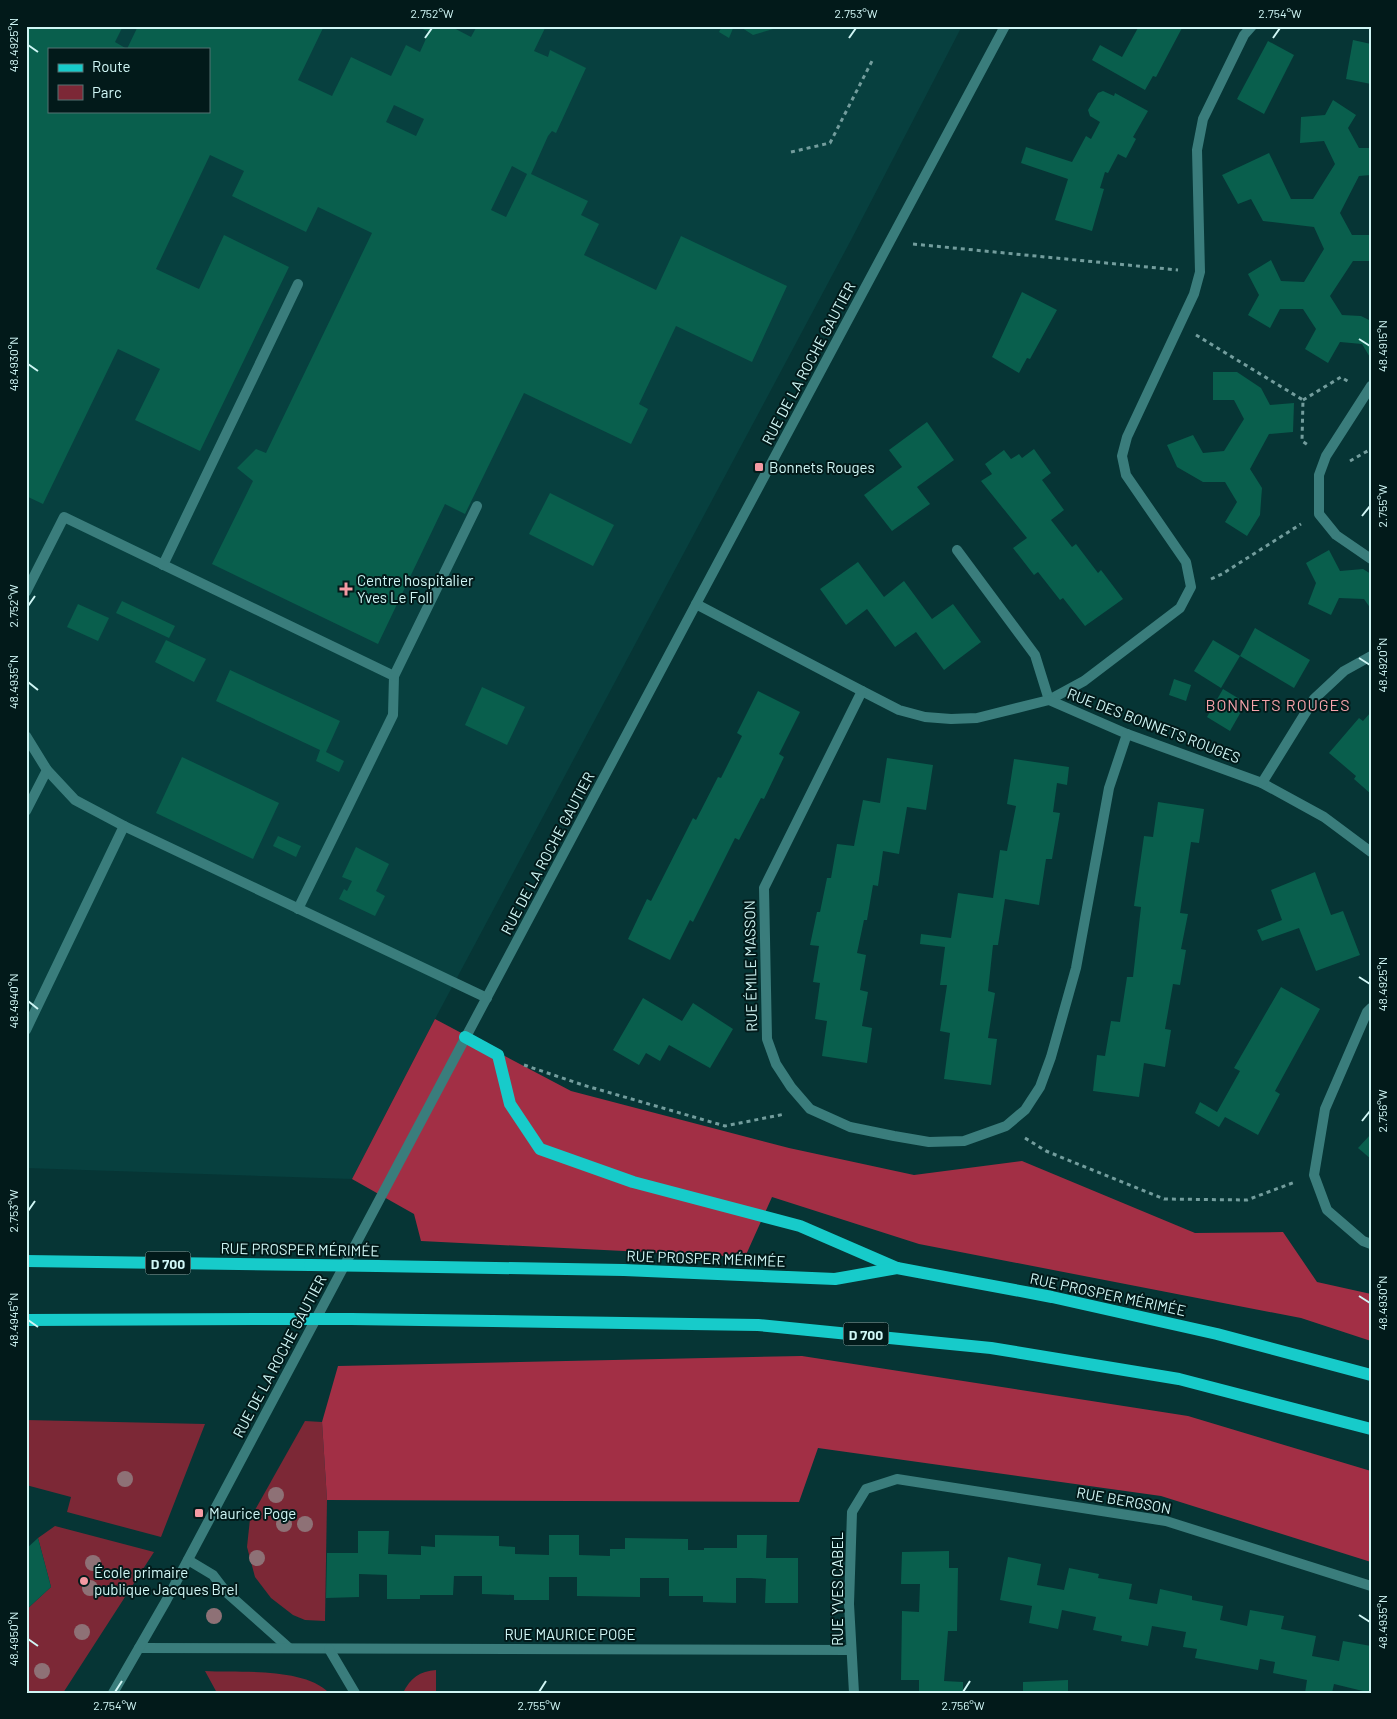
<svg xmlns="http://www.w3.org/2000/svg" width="1397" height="1719" viewBox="0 0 1397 1719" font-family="Barlow,sans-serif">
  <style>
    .built { fill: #07403f; fill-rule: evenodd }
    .green { fill: #7c2836 }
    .forest { fill: #a22f45 }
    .building { fill: #095f4d; fill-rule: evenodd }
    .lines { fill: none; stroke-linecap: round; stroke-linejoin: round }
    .path { stroke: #739d9d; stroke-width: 3; stroke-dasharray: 4 4; stroke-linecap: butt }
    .service { stroke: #3a7d7c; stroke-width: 10 }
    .minor { stroke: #3a7d7c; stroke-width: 10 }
    .tertiary { stroke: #3a7d7c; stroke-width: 10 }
    .primary { stroke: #17cbca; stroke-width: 12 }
    .primary-bridge { stroke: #17cbca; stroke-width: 12 }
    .tree { fill: #8e7176 }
    .ticks { fill: none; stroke: #d0f6f5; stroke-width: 2 }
    .poi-dot { fill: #f49aa3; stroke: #021a1a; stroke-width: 2 }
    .labels { text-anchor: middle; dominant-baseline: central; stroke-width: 4; stroke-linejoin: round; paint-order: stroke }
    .shield { fill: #021a1a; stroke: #92b4b3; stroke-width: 1 }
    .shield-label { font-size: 14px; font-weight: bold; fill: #d0f6f5 }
    .street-label { font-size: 15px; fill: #d0f6f5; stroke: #021a1a }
    .poi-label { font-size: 15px; fill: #d0f6f5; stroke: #021a1a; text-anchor: start }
    .neighbourhood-label { font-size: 16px; letter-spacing: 1px; fill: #f7a3ab; stroke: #021a1a }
    .neatline { fill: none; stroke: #d0f6f5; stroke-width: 2 }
    .ticks-label { font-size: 12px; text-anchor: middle; fill: #d0f6f5 }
  </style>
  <rect width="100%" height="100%" fill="#063535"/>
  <!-- built -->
  <path class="built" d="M26,26H962L851,240L435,1019L352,1179L26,1168ZM49,49H209V111H49Z"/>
  <!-- green -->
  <g class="green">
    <polygon points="26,1420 205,1424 161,1537 67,1512 71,1497 26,1485"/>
    <polygon points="305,1421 322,1422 327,1500 325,1621 305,1620 293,1615 271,1598 255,1577 247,1547 250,1519"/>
    <polygon points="55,1526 154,1552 63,1693 26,1693 26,1610 51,1587 38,1538"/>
    <path d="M436,1670V1693H403C410,1678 420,1671 436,1670Z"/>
    <path d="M205,1671C239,1673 304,1667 329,1693H217Z"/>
  </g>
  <!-- forest -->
  <g class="forest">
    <polygon points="435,1019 571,1091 789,1148 914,1175 1022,1161 1195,1233 1283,1232 1317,1282 1371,1294 1371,1341 1301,1318 919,1244 772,1197 745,1257 421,1241 414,1214 352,1179"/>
    <polygon points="802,1356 1188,1416 1371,1471 1371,1562 1161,1496 818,1448 799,1502 327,1500 322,1422 338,1366"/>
  </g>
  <!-- building -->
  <g class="building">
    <path d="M26,26H123L115,42L127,49L138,26H324L298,80L332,96L351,57L391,76L406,45L420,52L429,32L416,26H450L471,37L477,26H546L534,51L548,57L550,50L586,68L556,133L552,131L548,136L531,174L588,201L581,215L599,224L584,255L656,290L681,236L787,286L752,362L676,326L639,404L648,409L631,444L524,393L465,514L445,504L378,644L212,564L253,481L237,468L256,449L266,453L372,233L318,207L306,232L232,196L244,171L210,155L156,269L199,289L224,235L289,267L200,451L135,420L160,369L118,349L43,504L26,496ZM49,49H209V111H49ZM394,105L424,119L416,136L386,122ZM512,166L527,174L506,217L491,210Z"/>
    <polygon points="722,26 734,26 729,38 719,32"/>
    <polygon points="739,26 779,26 780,27 753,35"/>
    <polygon points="1139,26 1182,28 1156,77 1153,76 1145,90 1092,60 1100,45 1122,57"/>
    <polygon points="1353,40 1371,44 1371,84 1346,79"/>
    <polygon points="1268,41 1294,55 1264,114 1237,99"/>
    <polygon points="1103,91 1114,96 1115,93 1148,111 1133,137 1136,139 1126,158 1118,154 1108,173 1105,172 1100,188 1104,189 1092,231 1055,220 1068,179 1021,163 1026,147 1072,162 1086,136 1091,139 1100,122 1090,116 1088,110 1098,93"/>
    <polygon points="1333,100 1356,115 1348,128 1359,148 1371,148 1371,175 1359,176 1340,213 1352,235 1371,235 1371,261 1353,261 1330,296 1342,315 1361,316 1371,321 1371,359 1362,344 1340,342 1328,363 1305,349 1316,329 1303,309 1280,309 1270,328 1248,315 1259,295 1248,274 1271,260 1281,281 1304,282 1324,249 1314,227 1263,221 1251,199 1238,204 1222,175 1269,153 1291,199 1313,199 1335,164 1324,141 1300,143 1301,117 1325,115"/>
    <polygon points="1022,292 1057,310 1030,359 1027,358 1019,373 992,357"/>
    <polygon points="1213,372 1237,372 1261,388 1270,405 1294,403 1293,432 1269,434 1250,469 1262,488 1260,515 1247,536 1225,522 1237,502 1225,482 1203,482 1177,467 1167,445 1193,435 1203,453 1224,451 1244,419 1234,400 1213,400"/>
    <polygon points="927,422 954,460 917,487 930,504 892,531 864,495 902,467 889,450"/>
    <polygon points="1034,449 1051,473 1042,480 1064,510 1051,520 1072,547 1076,544 1098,573 1101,570 1123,599 1085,626 1063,598 1060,600 1038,572 1034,575 1013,548 1027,538 981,481 992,474 985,464 1004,450 1011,459 1019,454 1022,458"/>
    <polygon points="550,493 614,525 593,566 529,534"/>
    <polygon points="1329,550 1340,571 1363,569 1371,574 1371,609 1364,599 1339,598 1331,615 1308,604 1316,583 1306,563"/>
    <polygon points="858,562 884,597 904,581 932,619 953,604 981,642 944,670 916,632 895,647 867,609 846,625 820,589"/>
    <polygon points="122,601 175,626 169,638 116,613"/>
    <polygon points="78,604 109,618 98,641 67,627"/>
    <polygon points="1255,628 1310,660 1294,688 1240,656"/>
    <polygon points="166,640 206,659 194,682 155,662"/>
    <polygon points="1213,640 1240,656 1221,688 1194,671"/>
    <polygon points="230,670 340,721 326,752 344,761 339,772 316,761 320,750 216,701"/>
    <polygon points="1174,679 1191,685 1186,701 1169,695"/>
    <polygon points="482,687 525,707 507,745 465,725"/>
    <polygon points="1223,689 1246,703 1230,731 1207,717"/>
    <polygon points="758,691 800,712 779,754 784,757 764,799 761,798 739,840 735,838 693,922 690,920 670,960 628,939 647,899 651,901 693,818 696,820 718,777 721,778 742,736 737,733"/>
    <polygon points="1371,712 1371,794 1354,779 1356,776 1329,753 1359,718 1363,721"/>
    <polygon points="182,757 279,803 253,859 156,813"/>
    <polygon points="887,758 933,765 926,810 907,807 899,854 883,851 878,886 873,885 867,920 864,920 857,953 866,955 860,990 868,992 862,1026 872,1028 867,1063 822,1056 827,1021 815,1019 820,983 813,982 819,946 810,945 817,912 820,912 827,878 831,878 837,844 854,846 863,800 880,803"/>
    <polygon points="1014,759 1069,767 1067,785 1057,783 1053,812 1060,813 1052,859 1046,859 1039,905 1005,899 998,945 993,945 988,991 995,993 988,1038 997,1039 991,1085 944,1079 950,1033 940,1031 947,985 940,985 945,947 920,944 921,934 951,938 958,893 993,898 1000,850 1007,851 1016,806 1007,804"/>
    <polygon points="1158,802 1204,809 1199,843 1191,842 1180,913 1188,914 1181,949 1186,950 1180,985 1173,984 1165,1029 1171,1030 1165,1067 1144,1063 1139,1097 1093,1091 1097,1055 1105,1056 1111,1021 1120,1022 1127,977 1133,977 1141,907 1134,906 1144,836 1153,837"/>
    <polygon points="278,836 301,846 296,857 273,846"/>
    <polygon points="356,847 389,864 376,891 385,896 375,916 339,899 344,889 347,891 352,881 342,877"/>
    <polygon points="1315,872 1331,915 1343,911 1360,955 1316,971 1299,928 1262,941 1257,930 1282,920 1271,890"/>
    <polygon points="1281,987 1320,1009 1275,1091 1280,1094 1258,1135 1225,1117 1219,1127 1195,1113 1200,1102 1217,1112 1240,1071 1234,1068"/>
    <polygon points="643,998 682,1021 693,1003 733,1029 710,1068 669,1045 660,1061 646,1053 639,1065 613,1050"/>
    <polygon points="1371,1134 1371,1159 1358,1148"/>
    <polygon points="358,1531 389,1531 388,1554 421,1555 421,1546 435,1547 435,1535 499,1536 499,1546 515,1547 515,1554 549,1555 549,1535 579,1535 579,1555 610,1556 610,1549 625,1549 625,1538 688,1539 688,1550 704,1550 704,1548 737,1548 737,1535 767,1535 766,1558 798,1558 798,1603 765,1603 766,1579 751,1578 736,1578 736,1603 703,1602 703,1596 669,1596 669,1578 640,1578 640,1597 577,1596 577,1577 549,1577 549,1600 514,1600 514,1595 482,1594 482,1576 454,1576 453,1595 420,1595 420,1599 387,1599 387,1575 359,1574 359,1597 326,1598 327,1553 358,1553"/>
    <polygon points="38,1538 51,1587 26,1610 26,1549"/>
    <polygon points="949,1551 949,1568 958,1568 957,1631 948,1631 944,1681 963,1682 963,1693 919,1693 919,1680 901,1680 902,1611 919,1612 920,1584 901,1584 902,1552"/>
    <polygon points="1008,1557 1041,1564 1037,1585 1064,1590 1069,1568 1099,1574 1098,1578 1132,1584 1129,1599 1157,1604 1160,1589 1192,1596 1192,1600 1223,1606 1220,1620 1247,1626 1250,1610 1284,1616 1281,1629 1316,1636 1312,1656 1339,1661 1343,1641 1371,1646 1371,1693 1334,1684 1332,1693 1305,1693 1307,1680 1273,1673 1275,1662 1260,1659 1258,1670 1195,1658 1197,1649 1183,1647 1186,1632 1152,1626 1148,1646 1121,1641 1122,1636 1093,1630 1096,1617 1062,1610 1058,1629 1029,1623 1032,1606 1000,1600"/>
    <polygon points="1068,1680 1068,1693 1023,1693 1023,1682"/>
  </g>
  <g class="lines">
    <!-- path -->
    <g class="path">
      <polyline points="791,152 830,143 872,61"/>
      <polyline points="913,244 1178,270"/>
      <polyline points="1196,335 1303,400 1302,441 1308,445"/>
      <polyline points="1303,400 1341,377 1349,382"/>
      <polyline points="1350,461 1371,449"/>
      <polyline points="1211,579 1222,574 1301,524"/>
      <polyline points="524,1065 583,1085 725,1126 785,1114"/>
      <polyline points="1025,1138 1046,1151 1164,1199 1247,1200 1295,1182"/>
    </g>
    <!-- service -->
    <g class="service">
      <polyline points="163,565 298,284"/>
      <polyline points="26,592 64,517 394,676 393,715 298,909"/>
      <polyline points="394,676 477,506"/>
      <polyline points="26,736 47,770 75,800 124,826"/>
      <polyline points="26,811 47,770"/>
      <polyline points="26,1030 124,826 487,998"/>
    </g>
    <!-- minor -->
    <g class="minor">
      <polyline points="1371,386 1326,456 1319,475 1319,514 1336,535 1371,559"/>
      <polyline points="957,550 1035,655 1049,700 1084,681 1180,608 1191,587 1186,562 1126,475 1122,456 1127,437 1194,294 1200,272 1197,150 1203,119 1244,35 1252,26"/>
      <polyline points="696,604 862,691 899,710 925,717 951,719 977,718 1049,700 1127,734 1262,783 1324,817 1371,852"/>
      <polyline points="862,691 764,888 767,1039 776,1064 791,1087 810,1109 850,1127 894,1136 929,1142 964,1141 1006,1126 1025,1110 1040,1087 1051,1057 1076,968 1109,788 1127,734"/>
      <polyline points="1262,783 1314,699 1344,671 1371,656"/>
      <polyline points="1371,1008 1367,1012 1325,1109 1314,1175 1327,1210 1363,1241 1371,1244"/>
      <polyline points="188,1560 213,1575 226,1592 289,1648"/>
      <polyline points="139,1648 851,1650"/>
      <polyline points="329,1649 355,1693"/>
      <polyline points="854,1693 849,1604 852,1512 866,1489 897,1479 1166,1521 1371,1586"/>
    </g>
    <!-- tertiary -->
    <polyline class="tertiary" points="113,1693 166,1601 696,604 1005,26"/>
    <!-- primary -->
    <g class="primary">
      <polyline points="465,1037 498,1055 510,1104 540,1149 633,1182 800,1226 897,1268"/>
      <polyline points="26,1261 310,1265"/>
      <polyline points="377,1266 624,1270 835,1279 897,1268 1052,1297 1217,1334 1371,1375"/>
      <polyline points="351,1319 758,1325 991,1348 1179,1379 1371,1429"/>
      <polyline points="26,1320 284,1319"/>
    </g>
    <!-- primary-bridge -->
    <g class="primary-bridge">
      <polyline points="310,1265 377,1266"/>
      <polyline points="284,1319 351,1319"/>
    </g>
  </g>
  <!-- trees -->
  <g class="tree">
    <circle cx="125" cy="1479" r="8"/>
    <circle cx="276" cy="1495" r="8"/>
    <circle cx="284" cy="1524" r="8"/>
    <circle cx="305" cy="1524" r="8"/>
    <circle cx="257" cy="1558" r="8"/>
    <circle cx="93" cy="1563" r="8"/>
    <circle cx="90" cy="1588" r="8"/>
    <circle cx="214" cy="1616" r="8"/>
    <circle cx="82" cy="1632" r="8"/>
    <circle cx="42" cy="1671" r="8"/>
  </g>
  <!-- ticks -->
  <path class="ticks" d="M425,38L432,28M849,38L856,28M1273,38L1280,28M28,45L38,52M1359,339L1370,346M28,364L38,371M1362,516L1370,506M28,606L35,596M1359,658L1370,665M28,682L38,690M1359,977L1370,984M28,1001L38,1009M1362,1121L1370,1111M28,1211L35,1201M1359,1296L1370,1303M28,1320L38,1327M1359,1615L1370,1622M28,1639L38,1646M115,1692L122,1681M539,1692L546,1681M963,1692L970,1681"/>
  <!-- markers -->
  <g class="poi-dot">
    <rect x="754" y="462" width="10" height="10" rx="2.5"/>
    <path d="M343.5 581.5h5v5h5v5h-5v5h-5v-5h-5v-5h5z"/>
    <rect x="194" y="1508" width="10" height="10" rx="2.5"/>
    <circle cx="84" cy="1581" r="5"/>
  </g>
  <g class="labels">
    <!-- shield labels -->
    <g class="shield">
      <rect x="145.5" y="1251.5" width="45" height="23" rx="4"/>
      <rect x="843.5" y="1322.5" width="45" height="23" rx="4"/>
    </g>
    <g class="shield-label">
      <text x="168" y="1263">D 700</text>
      <text x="866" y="1334">D 700</text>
    </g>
    <!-- street labels -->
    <g class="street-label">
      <text transform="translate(808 363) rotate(-62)">RUE DE LA ROCHE GAUTIER</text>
      <text transform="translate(1154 725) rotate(21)">RUE DES BONNETS ROUGES</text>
      <text transform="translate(547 853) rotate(-62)">RUE DE LA ROCHE GAUTIER</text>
      <text transform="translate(750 966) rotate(-91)">RUE ÉMILE MASSON</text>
      <text transform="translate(300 1249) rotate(1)">RUE PROSPER MÉRIMÉE</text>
      <text transform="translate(706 1258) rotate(2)">RUE PROSPER MÉRIMÉE</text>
      <text transform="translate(1108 1294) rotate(12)">RUE PROSPER MÉRIMÉE</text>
      <text transform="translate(279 1356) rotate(-62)">RUE DE LA ROCHE GAUTIER</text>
      <text transform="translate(1124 1500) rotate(10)">RUE BERGSON</text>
      <text transform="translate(837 1589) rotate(-90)">RUE YVES CABEL</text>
      <text x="570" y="1634">RUE MAURICE POGE</text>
    </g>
    <!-- poi labels -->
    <g class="poi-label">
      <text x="769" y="467">Bonnets Rouges</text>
      <text x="357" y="580">Centre hospitalier<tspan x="357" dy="17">Yves Le Foll</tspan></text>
      <text x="209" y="1513">Maurice Poge</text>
      <text x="94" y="1572">École primaire<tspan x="94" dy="17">publique Jacques Brel</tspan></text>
    </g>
    <!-- neighbourhood labels -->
    <g class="neighbourhood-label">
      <text x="1278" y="704">BONNETS ROUGES</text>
    </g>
  </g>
  <!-- border -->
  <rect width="1397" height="1719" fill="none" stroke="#021a1a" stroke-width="55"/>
  <!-- legend -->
  <rect x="48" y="48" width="162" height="65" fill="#021a1a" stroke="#547272"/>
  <rect x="58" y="64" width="25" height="8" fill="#17cbca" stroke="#547272"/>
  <text x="92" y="72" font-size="15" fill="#d0f6f5">Route</text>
  <rect x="58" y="85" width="25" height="15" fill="#7c2836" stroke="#547272"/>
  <text x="92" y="98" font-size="15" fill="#d0f6f5">Parc</text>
  <rect x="28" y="28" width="1342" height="1664" class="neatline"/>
  <g class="ticks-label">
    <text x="432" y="18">2.752°W</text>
    <text x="856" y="18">2.753°W</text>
    <text x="1280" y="18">2.754°W</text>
    <text transform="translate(14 45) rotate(-90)" y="4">48.4925°N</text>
    <text transform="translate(1383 346) rotate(-90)" y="4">48.4915°N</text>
    <text transform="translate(14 364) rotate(-90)" y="4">48.4930°N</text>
    <text transform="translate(1383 506) rotate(-90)" y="4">2.755°W</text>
    <text transform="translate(14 606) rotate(-90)" y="4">2.752°W</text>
    <text transform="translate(1383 665) rotate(-90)" y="4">48.4920°N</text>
    <text transform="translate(14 682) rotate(-90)" y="4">48.4935°N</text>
    <text transform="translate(1383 984) rotate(-90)" y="4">48.4925°N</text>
    <text transform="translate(14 1001) rotate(-90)" y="4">48.4940°N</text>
    <text transform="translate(1383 1111) rotate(-90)" y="4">2.756°W</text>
    <text transform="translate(14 1211) rotate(-90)" y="4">2.753°W</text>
    <text transform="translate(1383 1303) rotate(-90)" y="4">48.4930°N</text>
    <text transform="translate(14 1320) rotate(-90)" y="4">48.4945°N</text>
    <text transform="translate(1383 1622) rotate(-90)" y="4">48.4935°N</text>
    <text transform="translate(14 1639) rotate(-90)" y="4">48.4950°N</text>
    <text x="115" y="1710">2.754°W</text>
    <text x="539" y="1710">2.755°W</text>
    <text x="963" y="1710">2.756°W</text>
  </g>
</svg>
